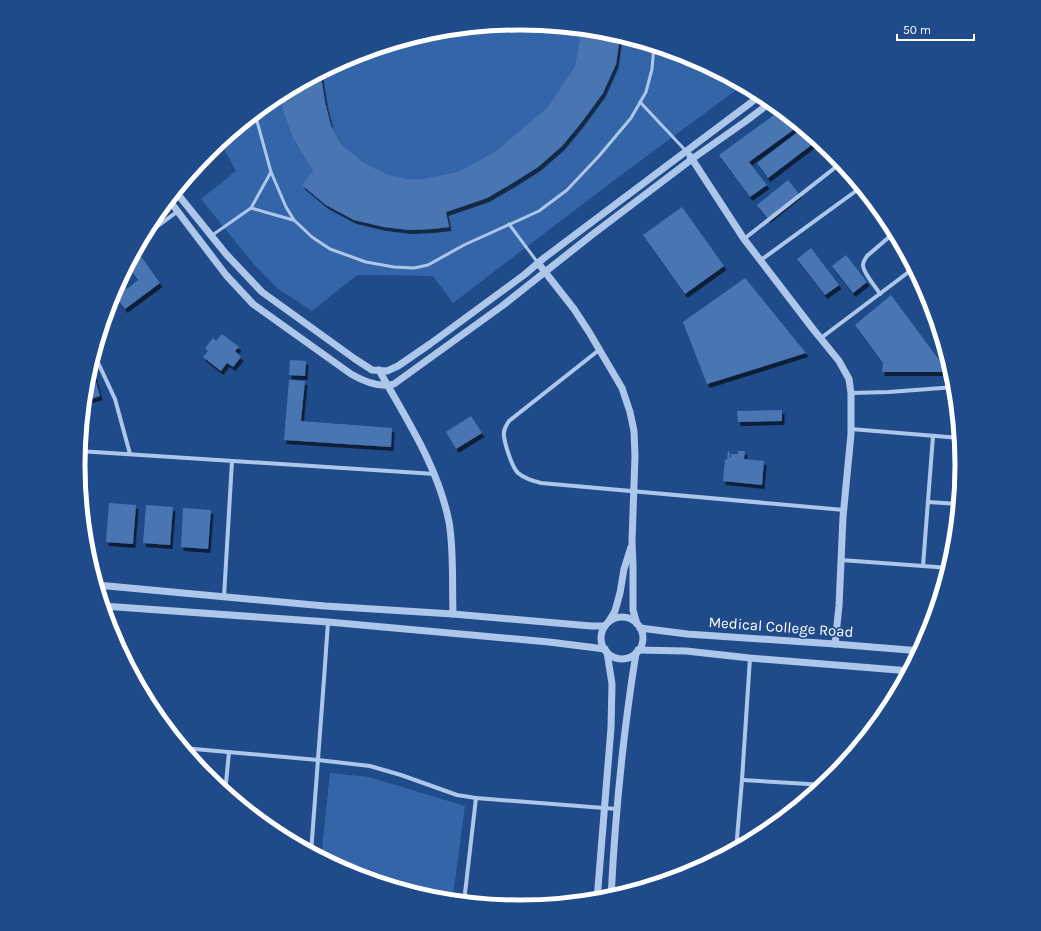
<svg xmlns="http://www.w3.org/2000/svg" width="1041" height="931" viewBox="0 0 1041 931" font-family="Karla,sans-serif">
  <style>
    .garden { fill: #3465a9 }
    .building { fill: #4975b3; filter: url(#shadow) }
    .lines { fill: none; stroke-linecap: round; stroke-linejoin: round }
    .service { stroke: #adc7eb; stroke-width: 3 }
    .minor { stroke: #adc7eb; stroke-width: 4 }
    .tertiary { stroke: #adc7eb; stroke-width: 7 }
    .labels { text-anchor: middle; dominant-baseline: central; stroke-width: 3.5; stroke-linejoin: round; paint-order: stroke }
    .street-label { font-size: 15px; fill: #fff; stroke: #204b8b }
    .rim { fill: none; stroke: #fff; stroke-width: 5 }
  </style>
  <defs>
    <filter id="shadow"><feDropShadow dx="2.5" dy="4" stdDeviation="0" flood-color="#0009"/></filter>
  </defs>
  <rect width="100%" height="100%" fill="#204b8b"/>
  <!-- garden -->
  <g class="garden">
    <polygon points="521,23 607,32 690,57 743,85 621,175 453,303 433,276 375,275 357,275 312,311 277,288 251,261 201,199 236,171 220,142 275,97 351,57 434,31"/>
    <polygon points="330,773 369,777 465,806 453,895 406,891 351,874 321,858"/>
  </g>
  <!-- building -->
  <g class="building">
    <polygon points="582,29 607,32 620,36 616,64 603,93 581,123 562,146 538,167 511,184 487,198 446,212 449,227 432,229 409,230 384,227 354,220 326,205 302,185 313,171 293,138 283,110 282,94 322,72 321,76 325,102 331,126 342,145 364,163 385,174 406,179 423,179 458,172 495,152 547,108 575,67"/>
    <polygon points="781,110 800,125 749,162 767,185 750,197 719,155"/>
    <polygon points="803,128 818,140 768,178 757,163"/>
    <polygon points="788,180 799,194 768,219 757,205"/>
    <polygon points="682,207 724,266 685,294 643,235"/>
    <polygon points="811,248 839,285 825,295 797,259"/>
    <polygon points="140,255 160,283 125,309 113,293 120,280 127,289 138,280 128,266 130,263"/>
    <polygon points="846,255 867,282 853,293 832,266"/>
    <polygon points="745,278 806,353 707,384 683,322"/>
    <polygon points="891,295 948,372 882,372 883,363 855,325"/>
    <polygon points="222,334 239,347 235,351 241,357 233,367 227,363 221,371 203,357 208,351 205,348 213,338 216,341"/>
    <polygon points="290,360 306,361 305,376 289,375"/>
    <polygon points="94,375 100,396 84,401 87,377"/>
    <polygon points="289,380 305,381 301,421 392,428 391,447 284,440"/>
    <polygon points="782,410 782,421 738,422 737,411"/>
    <polygon points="471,416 482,433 456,449 446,432"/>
    <polygon points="728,451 730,452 730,457 731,457 731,454 738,454 738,451 745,451 744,459 764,461 762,485 723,481 725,459 727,460"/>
    <polygon points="109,503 136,505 133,544 106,542"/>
    <polygon points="146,505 173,507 170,545 143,543"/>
    <polygon points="183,508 211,510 208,549 181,547"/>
  </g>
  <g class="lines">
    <!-- service -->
    <g class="service">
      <polyline points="640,102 686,151"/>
      <polyline points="271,172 286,207 294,220 312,237 330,249 366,262 394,267 414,268 428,265 464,245 539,211 567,190 599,156 631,118 646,92 652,69 654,46"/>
      <polyline points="251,208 293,220"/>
      <polyline points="509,224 538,263"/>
      <polyline points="211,236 251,208 271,172 255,114"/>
    </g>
    <!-- minor -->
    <g class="minor">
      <polyline points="143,237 178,211"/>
      <polyline points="744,239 841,163"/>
      <polyline points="761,260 860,188 833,153"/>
      <path d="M880,294C876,287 863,273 863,265C863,262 865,259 867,256L895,232"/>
      <polyline points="821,338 914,268"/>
      <path d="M599,350L509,421C506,426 503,430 504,436C505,445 512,467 518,473C525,479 533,481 541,483L844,510"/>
      <polyline points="94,354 115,399 130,454"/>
      <polyline points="851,393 889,392 955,387"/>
      <polyline points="851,429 960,438"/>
      <polyline points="79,451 435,474"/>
      <polyline points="928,502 959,504"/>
      <polyline points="841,560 950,568"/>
      <polyline points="923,566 933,436"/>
      <polyline points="224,597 232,461"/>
      <polyline points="183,748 318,760 370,766 401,775 457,795 476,798 617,809"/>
      <polyline points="742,780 825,785"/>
      <polyline points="225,793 229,752"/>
      <polyline points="736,850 742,780 750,658"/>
      <polyline points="311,853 324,679 328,622"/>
      <polyline points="464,902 476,798"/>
    </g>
    <!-- tertiary -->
    <g class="tertiary">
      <polyline points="690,156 744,239 813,329 839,361 849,379 851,393 851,434 843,517 839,606 835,644"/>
      <polyline points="176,192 226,254 262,292 355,359 372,370 387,371 398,366 430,344 524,275 544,258 761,95"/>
      <path d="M169,200L226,275L253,304L351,374C363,381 380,388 394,384L502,306L593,234L692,159L746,121L771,102"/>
      <polyline points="538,263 574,309 589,332 622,388 630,412 634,431 635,456 632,541 633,566 633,610 637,624"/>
      <path d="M379,370C406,419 438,466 449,522C454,550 452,585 453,614"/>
      <polyline points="97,585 325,606 453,614 591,626 605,626"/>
      <polyline points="103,606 328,622 549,642 605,649"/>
      <circle cx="622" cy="638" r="21"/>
      <polyline points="609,621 615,611 620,593 624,569 631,547"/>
      <polyline points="640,628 687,634 835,644 921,651"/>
      <polyline points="638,650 686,651 750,658 910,671"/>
      <path d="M611,898C615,816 623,734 636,653"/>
      <polyline points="597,900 611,728 612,684 607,652"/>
    </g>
  </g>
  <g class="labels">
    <!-- street labels -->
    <g class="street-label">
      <text transform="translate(781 627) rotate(4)">Medical College Road</text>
    </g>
  </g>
  <!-- crop -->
  <path d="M0 0H1041V931H0ZM85 465a435 435 0 1 1 870 0a435 435 0 1 1-870 0Z" fill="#204b8b" fill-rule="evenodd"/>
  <path class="rim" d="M85 465a435 435 0 1 1 870 0a435 435 0 1 1-870 0Z"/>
  <!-- scale -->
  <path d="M897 34v6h77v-6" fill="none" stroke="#ffffff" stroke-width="2"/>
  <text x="903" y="34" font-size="12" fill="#ffffff" stroke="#204b8b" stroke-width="3" paint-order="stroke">50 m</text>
</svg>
